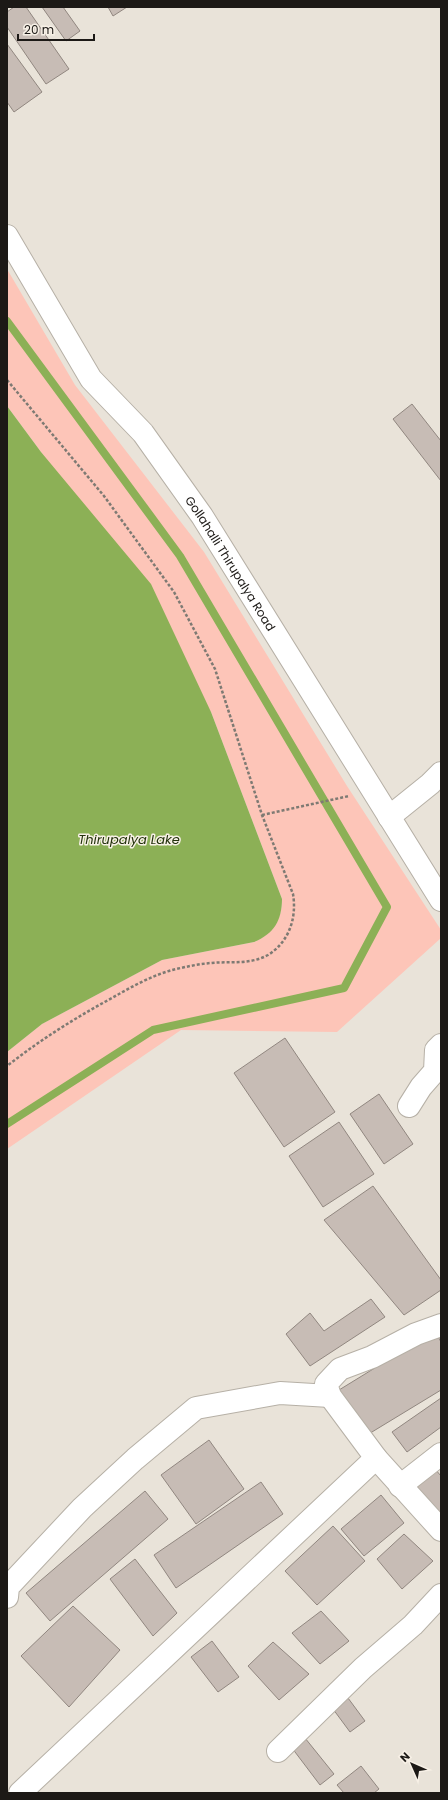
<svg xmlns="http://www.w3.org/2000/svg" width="448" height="1800" viewBox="0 0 448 1800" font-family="Poppins,sans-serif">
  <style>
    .green { fill: #fdc5b8 }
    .water { fill: #8cb056 }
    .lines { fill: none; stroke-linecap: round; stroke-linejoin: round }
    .stream { stroke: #8cb056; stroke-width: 8 }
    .building { fill: #c7bcb5; stroke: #918780 }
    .minor-casing { stroke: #b6b0a6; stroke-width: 24 }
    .path { stroke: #7e7a73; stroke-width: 2.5; stroke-dasharray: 3 2; stroke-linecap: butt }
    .minor { stroke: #fff; stroke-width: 22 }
    .labels { text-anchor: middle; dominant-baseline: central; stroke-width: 3; stroke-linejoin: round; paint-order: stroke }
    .street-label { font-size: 12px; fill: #1c1916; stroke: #f7f0e6 }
    .water-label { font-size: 13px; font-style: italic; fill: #23320c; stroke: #f7f0e6 }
  </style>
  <rect width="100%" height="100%" fill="#e9e3d9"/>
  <!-- green -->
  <path class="green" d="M7,269L75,385L204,552L347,786L441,930V938L337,1032L181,1030L7,1149V1052L42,1024L162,960L254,942C273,934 282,920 282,899L211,712L41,452L7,406Z"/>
  <!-- water -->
  <path class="water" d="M7,406L41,452L151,584L211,712L282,899C282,920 274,934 254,942L162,960L42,1024L7,1052Z"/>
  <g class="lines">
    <!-- stream -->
    <polyline class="stream" points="7,321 180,556 387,907 344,988 153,1030 7,1124"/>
  </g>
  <!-- building -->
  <g class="building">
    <polygon points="14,7 26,7 69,69 46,84 7,27 7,12"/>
    <polygon points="42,7 63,7 80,31 66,41"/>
    <polygon points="108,7 127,7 113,16"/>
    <polygon points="7,44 42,92 14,112 7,102"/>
    <polygon points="412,404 441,441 441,481 393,419"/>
    <polygon points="285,1038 335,1112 284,1147 234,1073"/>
    <polygon points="379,1094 413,1144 384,1164 350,1114"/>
    <polygon points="339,1122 374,1174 323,1207 289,1156"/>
    <polygon points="373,1186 441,1280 441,1290 404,1315 324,1220"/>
    <polygon points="371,1299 385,1317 310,1366 286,1334 310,1313 324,1331"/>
    <polygon points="435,1331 441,1342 441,1390 367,1435 339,1390"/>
    <polygon points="441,1398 441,1427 407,1452 392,1432"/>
    <polygon points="209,1440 244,1489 196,1524 161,1475"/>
    <polygon points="435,1469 441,1476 441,1519 410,1490"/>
    <polygon points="261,1482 283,1514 176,1588 154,1555"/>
    <polygon points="145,1491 168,1519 50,1621 26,1593"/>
    <polygon points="381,1495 404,1523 364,1556 341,1529"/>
    <polygon points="333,1526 365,1561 317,1605 285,1571"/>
    <polygon points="404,1534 433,1561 402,1589 377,1559"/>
    <polygon points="135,1559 177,1613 153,1636 110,1579"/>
    <polygon points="73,1606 120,1650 69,1707 21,1656"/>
    <polygon points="321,1611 349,1641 320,1664 292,1633"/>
    <polygon points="212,1641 239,1677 218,1692 191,1657"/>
    <polygon points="273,1642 309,1674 279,1700 248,1666"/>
    <polygon points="348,1698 365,1721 350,1732 333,1709"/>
    <polygon points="305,1738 334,1774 320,1785 292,1748"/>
    <polygon points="361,1766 379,1789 374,1793 344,1793 337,1785"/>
  </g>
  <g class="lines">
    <!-- minor casing -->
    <g class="minor-casing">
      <g id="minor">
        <path id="s1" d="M7,236L91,379L143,433L202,516L441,900"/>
        <polyline points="389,817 430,784 441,773"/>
        <polyline points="409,1106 421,1087 435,1071 436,1050 441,1045"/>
        <polyline points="441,1325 416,1334 372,1357 340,1369 326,1384 330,1396 376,1458 441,1530"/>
        <polyline points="400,1486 441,1454"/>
        <polyline points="7,1597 8,1587 82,1508 135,1459 196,1408 280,1393 330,1396"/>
        <polyline points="278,1751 363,1668 413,1625 441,1595"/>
        <polyline points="20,1793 376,1458"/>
      </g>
    </g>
    <!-- path -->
    <g class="path">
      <path d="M7,380L104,496L174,592L215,669L262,815L293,894C297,918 289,942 268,955C250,965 230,961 211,963C198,964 185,967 172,970C151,976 131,987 112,998C75,1018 40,1040 7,1066"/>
      <polyline points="262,815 349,796"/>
    </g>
    <!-- minor -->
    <use href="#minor" class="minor"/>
  </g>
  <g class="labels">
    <!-- street labels -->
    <g class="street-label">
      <text stroke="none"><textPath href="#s1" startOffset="398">Gollahalli Thirupalya Road</textPath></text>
    </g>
    <!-- water labels -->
    <g class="water-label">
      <text x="129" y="839">Thirupalya Lake</text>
    </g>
  </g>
  <!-- border -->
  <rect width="448" height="1800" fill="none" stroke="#1c1916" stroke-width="16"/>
  <!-- north arrow -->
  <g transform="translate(412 1764) rotate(315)" stroke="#f7f0e6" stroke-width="3" paint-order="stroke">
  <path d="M0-3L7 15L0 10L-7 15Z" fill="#1c1916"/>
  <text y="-6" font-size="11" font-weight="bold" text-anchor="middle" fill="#1c1916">N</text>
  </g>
  <!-- scale -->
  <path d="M18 34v6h76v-6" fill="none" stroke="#1c1916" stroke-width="2"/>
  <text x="24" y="34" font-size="12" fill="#1c1916" stroke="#f7f0e6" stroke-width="3" paint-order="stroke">20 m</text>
</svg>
